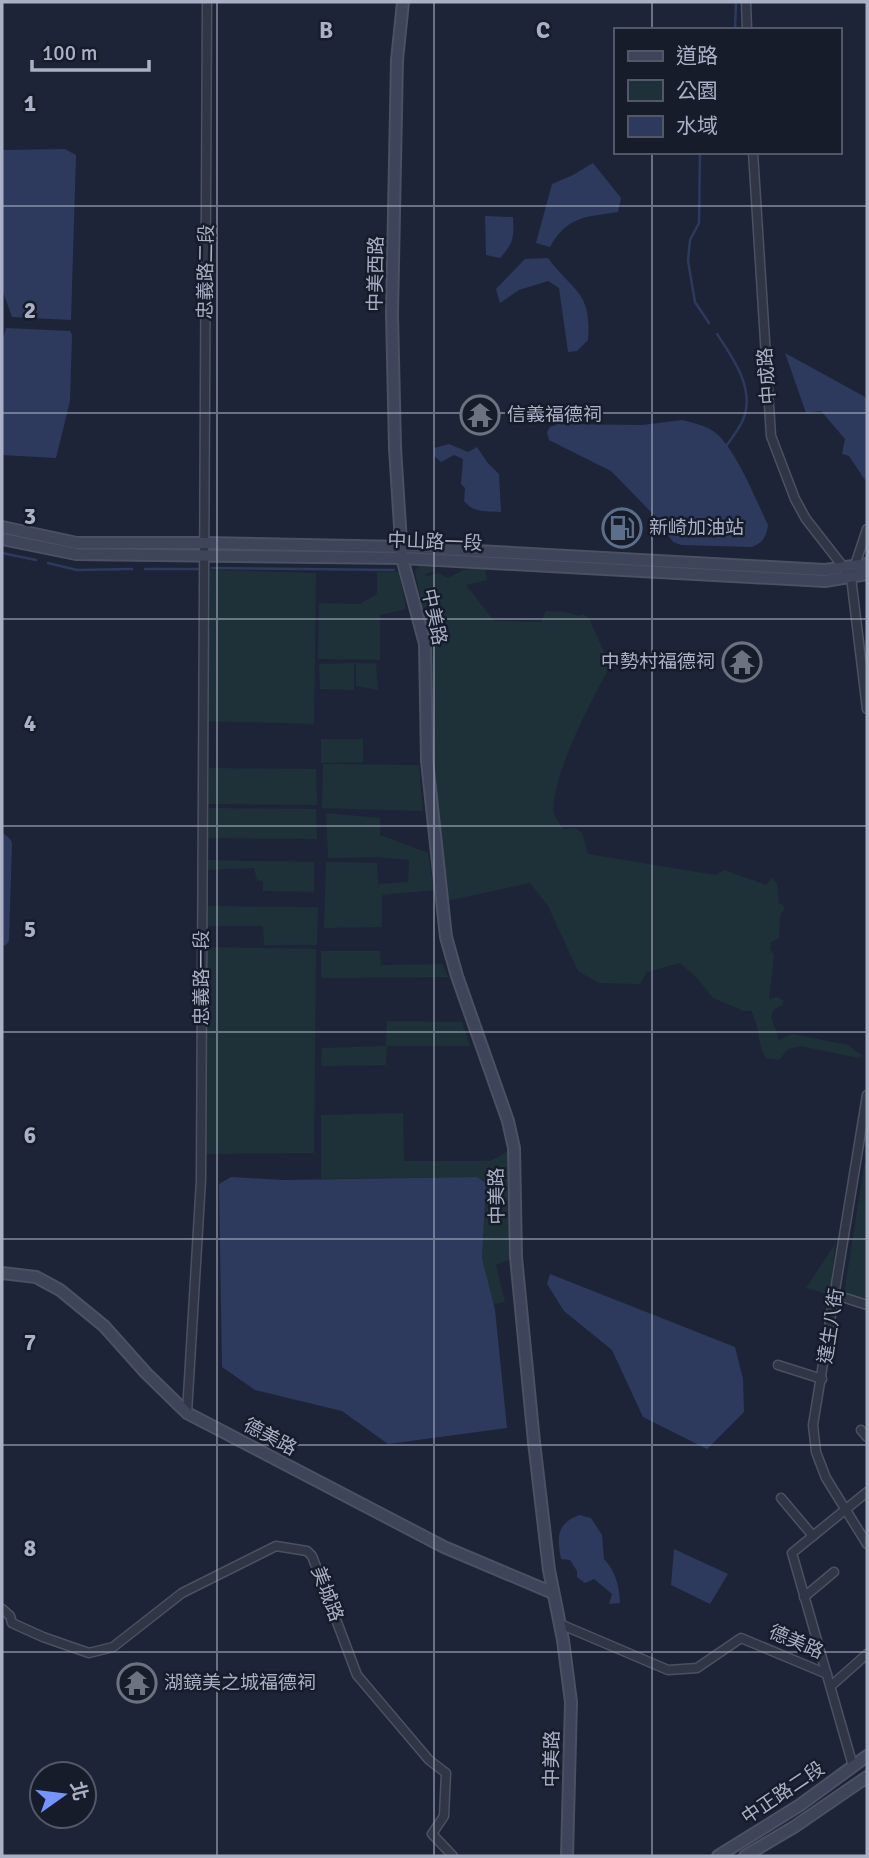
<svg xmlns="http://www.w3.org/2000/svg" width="869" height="1858" viewBox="0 0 869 1858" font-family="Signika,'Noto Sans TC',sans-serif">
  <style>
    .green { fill: #1f3138 }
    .water { fill: #2d3a5d }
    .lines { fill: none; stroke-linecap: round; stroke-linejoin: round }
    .stream { stroke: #2d3a5d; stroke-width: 2.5 }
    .river { stroke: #2d3a5d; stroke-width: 14 }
    .street-casing { stroke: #4b5162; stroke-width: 11 }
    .secondary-casing { stroke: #4b5162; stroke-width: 14 }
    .street { stroke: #313647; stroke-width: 8 }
    .secondary { stroke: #3e445a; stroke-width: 10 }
    .grid { fill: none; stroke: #aab0c5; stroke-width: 2; stroke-opacity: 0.55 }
    .labels { text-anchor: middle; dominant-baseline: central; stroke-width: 5; stroke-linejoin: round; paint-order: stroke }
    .street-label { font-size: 19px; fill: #aab0c5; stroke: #171c2b }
    .poi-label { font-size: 19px; fill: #aab0c5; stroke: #171c2b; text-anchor: start }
    .grid-label { font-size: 23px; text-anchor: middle; font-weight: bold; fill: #aab0c5; stroke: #171c2b; stroke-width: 5; stroke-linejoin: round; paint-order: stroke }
  </style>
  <rect width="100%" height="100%" fill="#1d2437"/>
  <!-- green -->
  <g class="green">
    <path d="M420,565H432L434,571L426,574L425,577L438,573L448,578L463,570L485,568L487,580L466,585L494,621L541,622L546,611L565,612L579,616L583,614L589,618L610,666C590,704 555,768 553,810C553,816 560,824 564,829L575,828L582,833L588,854L716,875L724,870L766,885L772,878L777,884L779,904H782L785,909L780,915L779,938L771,942L770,949L774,955L769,999L777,997L783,1000V1005L774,1009L771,1017L779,1040L792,1034L848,1045L863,1056L858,1058L801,1046L788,1049L779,1060L766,1058C755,1039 762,1031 751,1011H744L713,998L697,978L680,963L647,972L640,984L599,983L578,971L548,906L530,883L446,901L430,749L429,642L415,571Z"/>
    <polygon points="210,570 316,573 314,724 205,721 205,647 210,626"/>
    <polygon points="377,572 399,572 406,609 380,615 380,660 318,659 319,603 360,604 377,594"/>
    <polygon points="354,663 354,690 320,689 319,664"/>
    <polygon points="356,663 376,664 378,690 356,686"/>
    <polygon points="321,739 363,739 363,762 321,763"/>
    <polygon points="323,764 419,765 423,811 322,808"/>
    <polygon points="209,768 316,769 317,805 208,804"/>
    <polygon points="209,808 316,809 317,839 208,838"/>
    <polygon points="326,813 380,818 380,835 428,853 434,890 382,895 382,927 324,928 326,862 377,863 378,884 408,882 409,860 379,857 328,858"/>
    <polygon points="208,860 314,862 314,892 263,891 263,881 257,880 254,868 208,870"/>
    <polygon points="207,906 318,907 317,945 264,945 263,926 206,926"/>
    <polygon points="207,947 316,949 314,1153 206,1154"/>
    <polygon points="321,951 380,951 381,965 442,964 448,977 321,978"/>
    <polygon points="387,1021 462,1022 470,1046 387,1046 386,1065 321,1066 322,1048 386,1046"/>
    <polygon points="403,1113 404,1161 490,1161 514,1148 516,1257 496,1265 505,1302 493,1304 482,1258 486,1183 477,1177 321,1179 321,1115"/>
    <polygon points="867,1147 867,1301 844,1294"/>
    <polygon points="835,1244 830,1295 806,1288"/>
  </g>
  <!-- water -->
  <g class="water">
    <polygon points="65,149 76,155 71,320 12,317 2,289 2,150"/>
    <path d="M593,163L621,198L618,212C586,217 567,216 550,247L536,243L552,184L573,175Z"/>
    <path d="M485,216L513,217C514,237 514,243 500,258L486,255Z"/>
    <path d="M548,258C573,292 592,291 588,340L577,351L568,352L559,288L548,281L519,290L500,303L496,289L525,259Z"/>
    <polygon points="6,328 70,331 72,335 70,401 56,458 2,455 2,342"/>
    <polygon points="785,353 867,398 867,483 849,456 842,454 845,439 821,411 806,413"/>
    <path d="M682,420C694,423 708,426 717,434C737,452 756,500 768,525C766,537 764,542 752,547L681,545L673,542L652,513L611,471L549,440L547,432L550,427L558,424L642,425Z"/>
    <path d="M449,444L468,452L477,447L487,462L499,474L501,512C486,511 473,513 464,501L465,488L461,484L463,459L454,455L441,462L434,456V448Z"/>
    <polygon points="231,1177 284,1180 477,1177 486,1183 482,1258 495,1310 507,1428 388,1444 342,1411 255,1390 222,1367 219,1184"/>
    <polygon points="550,1274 735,1347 743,1379 744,1412 707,1449 643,1417 612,1350 564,1311 547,1284"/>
    <path d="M579,1515L591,1518L602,1535L604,1559C616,1572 619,1585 620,1603L609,1604L612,1594L594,1579L585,1583L577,1577V1571L570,1560L561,1559C557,1538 556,1524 579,1515Z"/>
    <polygon points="674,1549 728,1574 710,1604 671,1585"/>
  </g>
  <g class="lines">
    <!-- stream -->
    <g class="stream">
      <polyline points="735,30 736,2"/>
      <polyline points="700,152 699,223 690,240 688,261 695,302 709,323"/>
      <path d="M717,334C733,358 757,391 742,422C738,430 732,438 727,445"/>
      <polyline points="2,553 36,560"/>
      <polyline points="48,563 77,570 132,569"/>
      <polyline points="212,568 394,570"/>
      <polyline points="145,569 198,569"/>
    </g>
    <!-- river -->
    <polyline class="river" points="2,841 5,844 2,939"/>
    <!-- street casing -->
    <g class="street-casing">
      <g id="street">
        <polyline points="746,2 747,30"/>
        <polyline points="753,152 771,436 795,499 806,519 845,569"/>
        <polyline points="867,529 851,577 867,709"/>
        <polyline points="867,1095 813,1425 816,1452 826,1478 867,1544"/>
        <polyline points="836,1295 867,1305"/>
        <polyline points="778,1365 822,1379"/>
        <polyline points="187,1413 201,1180 207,2"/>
        <polyline points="861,1430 867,1437"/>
        <polyline points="781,1498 813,1536"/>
        <polyline points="804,1597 834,1572"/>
        <polyline points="2,1609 10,1616 12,1623 43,1637 89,1653 113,1647 182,1593 276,1546 307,1551 312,1556 357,1675 429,1760 446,1773 444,1816 432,1834 453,1856"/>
        <polyline points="560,1624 668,1670 697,1668 741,1638 827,1674"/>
        <polyline points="831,1686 867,1654"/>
        <polyline points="853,1766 792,1553 867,1492"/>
      </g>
    </g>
    <!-- secondary casing -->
    <g class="secondary-casing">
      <g id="secondary">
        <polyline points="403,2 397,60 392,314 395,448 402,558 425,644 427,761 446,937 457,976 508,1121 514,1148 516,1257 534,1442 549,1570 563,1640 571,1702 567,1856"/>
        <polyline points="2,527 77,543 205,543 403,547 825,570 867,564"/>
        <polyline points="2,539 76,554 402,558 825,581 867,574"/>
        <polyline points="2,1273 36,1277 60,1290 104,1326 146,1373 187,1413 444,1547 553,1593"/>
        <polyline points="718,1856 800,1805 867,1756"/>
        <polyline points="745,1856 794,1827 867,1777"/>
      </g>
    </g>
    <!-- street -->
    <use href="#street" class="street"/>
    <!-- secondary -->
    <use href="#secondary" class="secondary"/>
  </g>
  <!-- grid -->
  <path class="grid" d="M217,2V1856M434,2V1856M652,2V30M652,152V1856M2,206H867M2,413H867M2,619H867M2,826H867M2,1032H867M2,1239H867M2,1445H867M2,1652H867"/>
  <!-- icons -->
  <defs>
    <g id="temple-ring" transform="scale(2.0125)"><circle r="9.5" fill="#171c2b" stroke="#6b7280" stroke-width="1.5"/><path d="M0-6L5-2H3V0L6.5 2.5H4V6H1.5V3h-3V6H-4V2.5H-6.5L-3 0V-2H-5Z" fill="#6b7280"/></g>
    <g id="fuel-ring" transform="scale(2.0125)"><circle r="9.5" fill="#171c2b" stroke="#5c6f8a" stroke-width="1.5"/><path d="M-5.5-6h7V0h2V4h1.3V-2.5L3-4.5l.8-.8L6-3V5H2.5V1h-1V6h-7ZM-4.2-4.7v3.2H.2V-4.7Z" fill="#5c6f8a"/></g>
  </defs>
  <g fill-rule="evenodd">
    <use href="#temple-ring" x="480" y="415"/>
    <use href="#fuel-ring" x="622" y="528"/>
    <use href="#temple-ring" x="742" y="662"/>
    <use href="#temple-ring" x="137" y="1683"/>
  </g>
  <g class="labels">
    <!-- street labels -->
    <g class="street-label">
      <text transform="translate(206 272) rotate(-89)">忠義路二段</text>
      <text transform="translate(376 274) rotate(-89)">中美西路</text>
      <text transform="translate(767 376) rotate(-94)">中成路</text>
      <text transform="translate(435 542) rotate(2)">中山路一段</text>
      <text transform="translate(434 617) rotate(78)">中美路</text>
      <text transform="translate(202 978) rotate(-90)">忠義路一段</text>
      <text transform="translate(497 1196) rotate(-91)">中美路</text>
      <text transform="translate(831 1326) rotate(-81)">達生八街</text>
      <text transform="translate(270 1437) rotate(28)">德美路</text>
      <text transform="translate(327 1594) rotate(69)">美城路</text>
      <text transform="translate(796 1642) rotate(23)">德美路</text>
      <text transform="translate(552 1759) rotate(-89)">中美路</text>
      <text transform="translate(783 1793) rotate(-34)">中正路二段</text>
    </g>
    <!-- poi labels -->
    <g class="poi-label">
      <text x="507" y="415">信義福德祠</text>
      <text x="649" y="528">新崎加油站</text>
      <text x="715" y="662" text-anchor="end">中勢村福德祠</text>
      <text x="164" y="1683">湖鏡美之城福德祠</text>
    </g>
  </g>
  <g class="grid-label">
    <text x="326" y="38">B</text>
    <text x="543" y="38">C</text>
    <text x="30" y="111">1</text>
    <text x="30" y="318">2</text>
    <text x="30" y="524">3</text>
    <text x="30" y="731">4</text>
    <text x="30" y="937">5</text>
    <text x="30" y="1143">6</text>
    <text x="30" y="1350">7</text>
    <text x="30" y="1556">8</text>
  </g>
  <!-- border -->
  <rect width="869" height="1858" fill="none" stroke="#aab0c5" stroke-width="7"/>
  <!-- legend -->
  <rect x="614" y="28" width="228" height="126" fill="#171c2b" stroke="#525769" stroke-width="2"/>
  <rect x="628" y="51" width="35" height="10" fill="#3e445a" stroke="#525769" stroke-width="2"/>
  <text x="676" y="63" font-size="21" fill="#aab0c5">道路</text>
  <rect x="628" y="80" width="35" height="21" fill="#1f3138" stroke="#525769" stroke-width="2"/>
  <text x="676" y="98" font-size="21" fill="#aab0c5">公園</text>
  <rect x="628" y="116" width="35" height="21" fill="#2d3a5d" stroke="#525769" stroke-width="2"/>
  <text x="676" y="133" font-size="21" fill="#aab0c5">水域</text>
  <!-- north arrow -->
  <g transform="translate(63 1795) rotate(76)"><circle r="33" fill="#171c2b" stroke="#525769" stroke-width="2"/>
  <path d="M0-5L12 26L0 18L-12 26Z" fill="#7594ff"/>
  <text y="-10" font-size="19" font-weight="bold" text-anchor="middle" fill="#aab0c5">北</text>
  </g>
  <!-- scale -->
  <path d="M32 60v10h117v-10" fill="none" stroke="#aab0c5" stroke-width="3.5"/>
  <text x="42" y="60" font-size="21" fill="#aab0c5" stroke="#171c2b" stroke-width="5" paint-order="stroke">100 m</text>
</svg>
